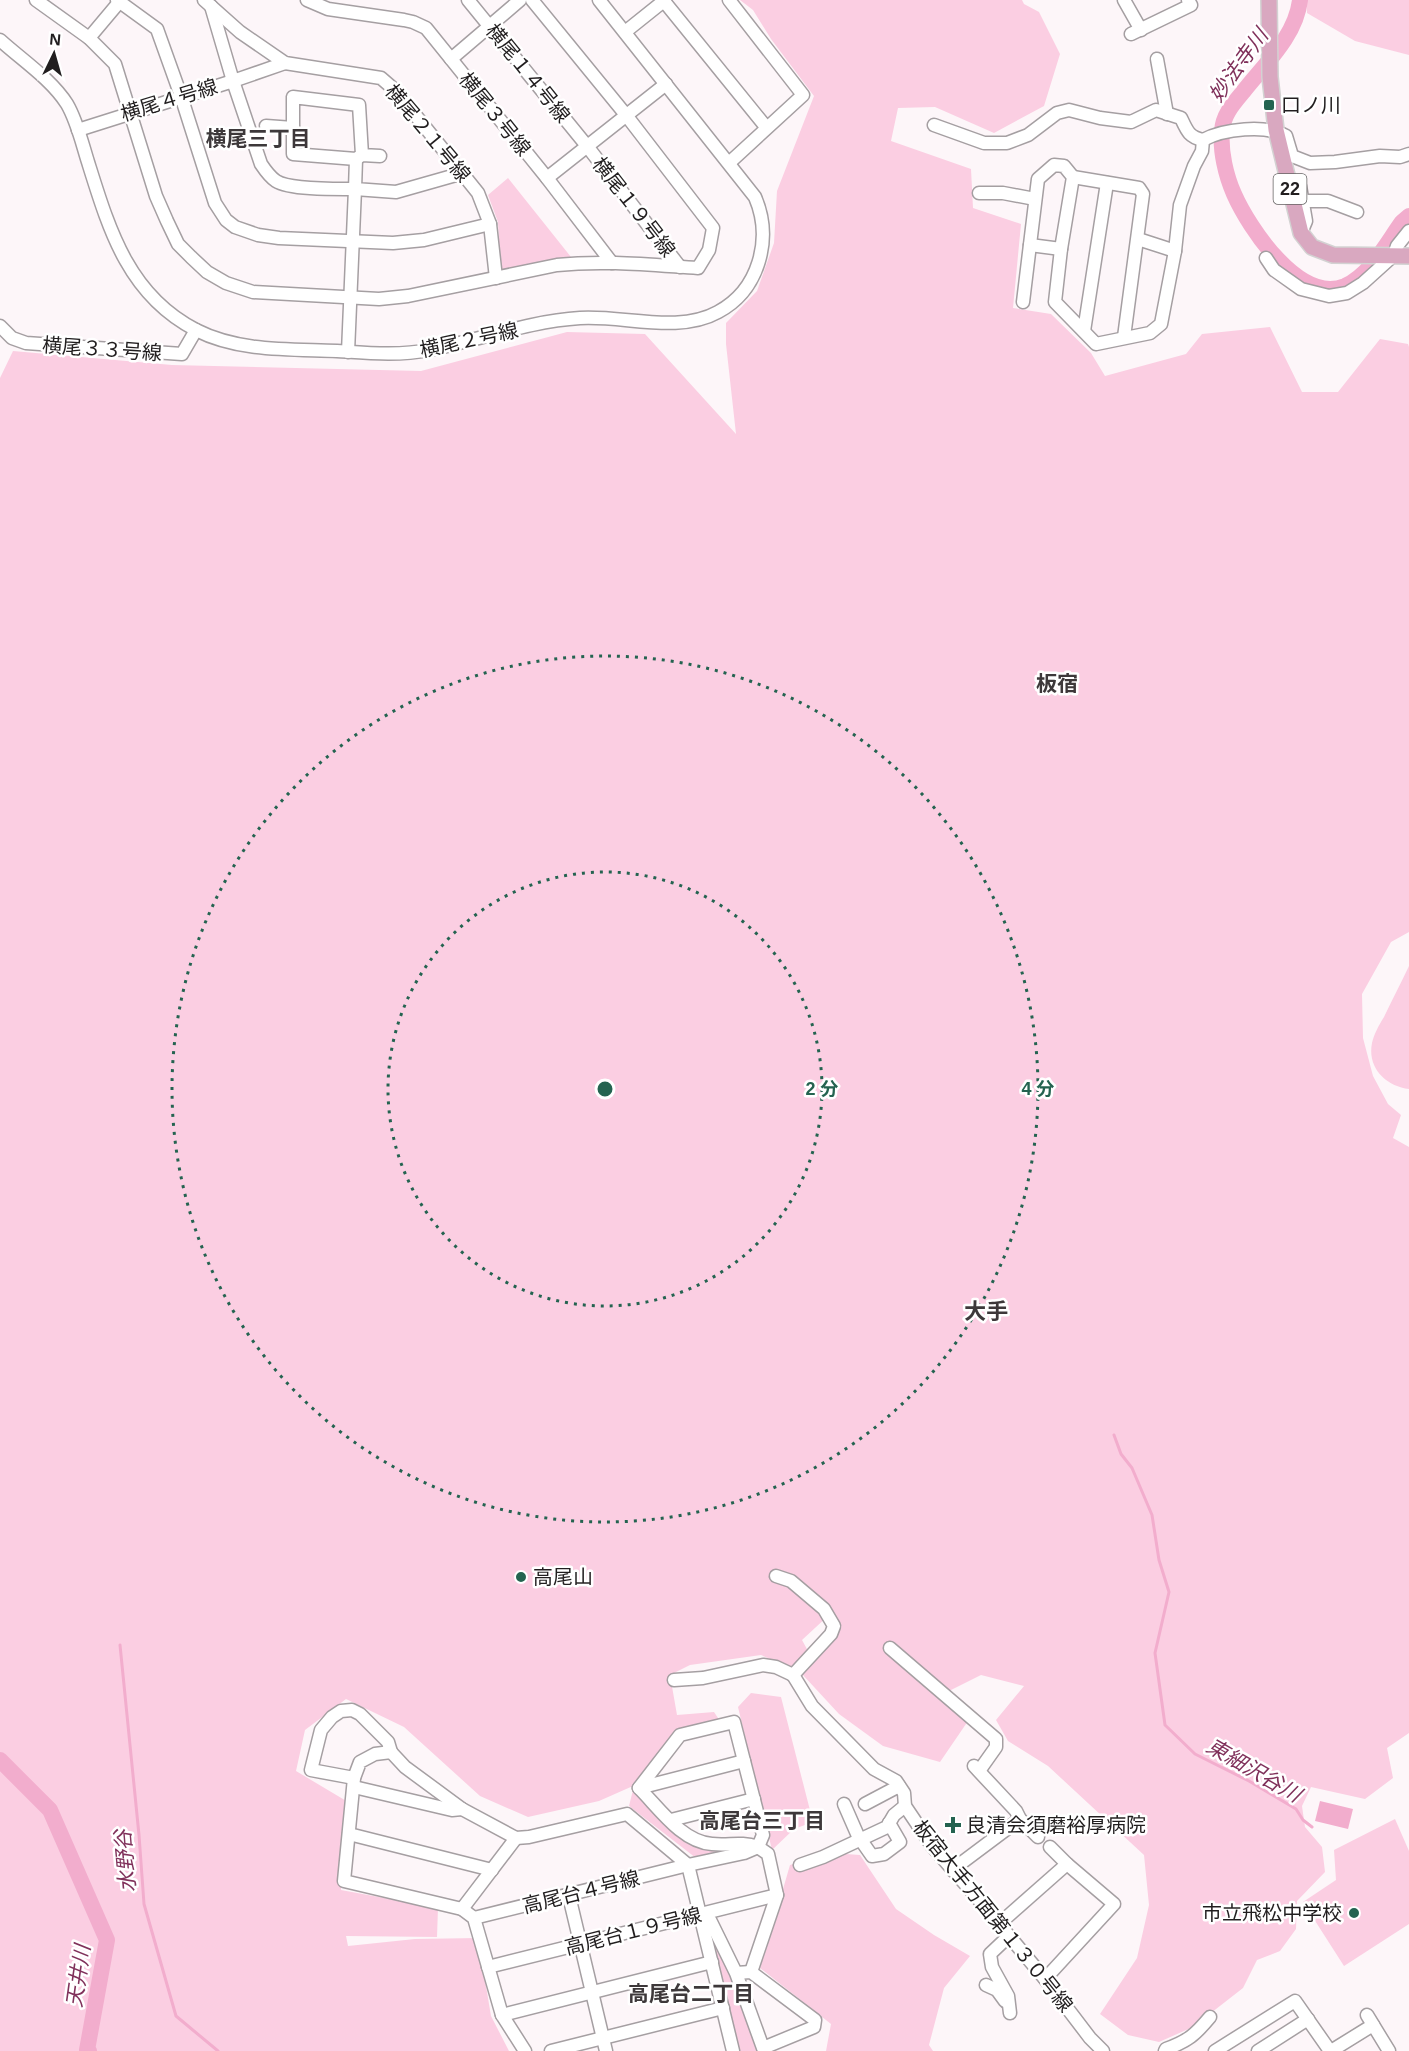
<svg xmlns="http://www.w3.org/2000/svg" width="1409" height="2051" viewBox="0 0 1409 2051" font-family="Arial,'Noto Sans JP',sans-serif">
  <style>
    .green { fill: #fbcee2 }
    .water { fill: #f2adcd }
    .lines { fill: none; stroke-linecap: round; stroke-linejoin: round }
    .stream { stroke: #f2adcd; stroke-width: 3 }
    .river { stroke: #f2adcd; stroke-width: 16 }
    .minor-casing { stroke: #a59fa2; stroke-width: 15 }
    .major-casing { stroke: #d3d2d2; stroke-width: 18 }
    .minor { stroke: #fff; stroke-width: 12 }
    .major { stroke: #d9a8c0; stroke-width: 15 }
    .ring { fill: none; stroke: #246350; stroke-width: 3; stroke-dasharray: 3 6 }
    .poi-dot { fill: #246350; stroke: #fff; stroke-width: 2 }
    .labels { text-anchor: middle; dominant-baseline: central; stroke-width: 5; stroke-linejoin: round; paint-order: stroke }
    .shield { fill: #fff; stroke: #646262; stroke-width: 1.5 }
    .shield-label { font-size: 18px; font-weight: bold; fill: #211e1f }
    .street-label { font-size: 20px; fill: #211e1f; stroke: #fff }
    .poi-label { font-size: 20px; fill: #211e1f; stroke: #fff; text-anchor: start }
    .water-label { font-size: 21px; font-style: italic; fill: #80315b; stroke: #fff }
    .neighbourhood-label { font-size: 21px; font-weight: bold; fill: #3d383a; stroke: #fff }
    .quarter-label { font-size: 22px; font-weight: bold; fill: #3d383a; stroke: #fff }
    .centre { fill: #246350; stroke: #fff; stroke-width: 3 }
    .ring-label { font-size: 18px; text-anchor: middle; font-weight: bold; fill: #246350; stroke: #fff; stroke-width: 5; stroke-linejoin: round; paint-order: stroke }
  </style>
  <rect width="100%" height="100%" fill="#fdf6f9"/>
  <!-- green -->
  <g class="green">
    <polygon points="740,0 1022,0 1024,4 1039,12 1060,54 1044,106 994,133 935,107 898,108 891,141 971,169 973,208 1021,224 1013,308 1051,314 1091,353 1105,376 1186,354 1202,334 1270,327 1302,392 1338,392 1380,339 1408,344 1409,347 1409,932 1391,942 1362,994 1363,1038 1373,1076 1388,1104 1401,1115 1393,1138 1409,1147 1409,1733 1387,1748 1393,1778 1365,1799 1311,1787 1302,1806 1305,1827 1322,1847 1325,1872 1297,1901 1296,1929 1280,1951 1257,1960 1243,1988 1193,2027 1159,2042 1128,2035 1100,2014 1137,1958 1149,1905 1144,1855 1048,1766 1008,1741 996,1720 1024,1686 981,1675 939,1696 968,1721 940,1762 883,1746 839,1714 802,1674 840,1627 829,1615 802,1640 808,1651 790,1668 761,1655 690,1665 670,1675 677,1715 714,1712 720,1721 677,1729 633,1786 599,1801 528,1817 480,1796 404,1727 346,1699 305,1730 296,1771 348,1802 341,1890 438,1908 437,1937 346,1936 348,1946 415,1939 478,1938 491,2016 509,2051 0,2051 0,378 13,351 172,365 421,371 567,332 645,334 736,434 726,344 726,323 757,291 774,243 777,191 814,96 771,39 753,10"/>
    <polygon points="1307,0 1409,0 1409,55 1355,41 1307,13"/>
    <polygon points="508,178 571,257 500,270 498,222 488,195"/>
    <path d="M1409,966V1089C1386,1086 1367,1068 1372,1043C1374,1034 1379,1025 1384,1017C1392,1000 1401,983 1409,966Z"/>
    <polygon points="751,1693 781,1697 813,1822 794,1829 772,1850 738,1707"/>
    <polygon points="633,1790 698,1846 744,1849 696,1858 629,1806"/>
    <polygon points="1395,1819 1409,1851 1409,1924 1344,1966 1303,1902 1336,1880 1334,1850"/>
    <polygon points="831,1853 860,1855 896,1909 934,1935 970,1956 944,1988 929,2045 933,2051 826,2051 831,2024 760,1968 790,1865"/>
    <polygon points="707,1922 734,1971 760,2051 739,2051"/>
  </g>
  <!-- water -->
  <polygon class="water" points="1320,1801 1353,1809 1348,1829 1315,1821"/>
  <g class="lines">
    <!-- stream -->
    <g class="stream">
      <polyline points="1114,1435 1121,1454 1132,1468 1152,1515 1159,1560 1169,1592 1155,1653 1165,1725 1195,1754 1249,1781 1296,1809 1303,1820 1312,1827"/>
      <polyline points="120,1645 139,1835 144,1904 176,2016 218,2051"/>
    </g>
    <!-- river -->
    <g class="river">
      <path d="M1300,0C1296,36 1264,65 1243,92C1233,104 1223,115 1222,131C1220,151 1226,176 1234,194C1249,228 1300,305 1345,286C1371,274 1386,244 1402,222L1409,216"/>
      <polyline points="0,1760 50,1810 107,1940 87,2050 89,2051"/>
    </g>
    <!-- minor casing -->
    <g class="minor-casing">
      <g id="minor">
        <path d="M36,0L89,38L115,64L156,196L167,221L178,244L191,257L207,272L226,283L253,292L379,299L408,296L557,265C604,260 651,265 698,268L709,250L713,228L626,115L532,0"/>
        <polyline points="117,0 157,29 181,96 215,203 226,220 235,227 258,235 279,238 393,243 424,240 490,224"/>
        <polyline points="204,0 240,32 285,63 381,78 396,91 478,193 490,224 496,278"/>
        <polyline points="307,0 328,9 404,20 413,22 426,28 547,178 666,84"/>
        <polyline points="468,0 587,146 680,267"/>
        <polyline points="663,0 766,127"/>
        <polyline points="729,0 803,95 729,163"/>
        <polyline points="1124,0 1141,30"/>
        <polyline points="211,6 233,81 285,63"/>
        <polyline points="625,32 665,0"/>
        <polyline points="1131,34 1191,5 1188,0"/>
        <polyline points="89,38 121,0"/>
        <path d="M0,40C22,60 51,79 67,104C77,121 82,143 88,162C109,229 128,295 196,330C239,352 290,349 337,351C368,353 399,356 429,350C479,340 530,321 580,318C623,315 679,334 718,312C759,290 773,239 755,197L599,0"/>
        <polyline points="451,59 520,0"/>
        <polyline points="1157,59 1167,114"/>
        <path d="M934,125L984,143H1007L1028,135L1057,113L1069,110L1100,118L1131,122L1156,110L1181,118C1187,131 1189,137 1203,140"/>
        <polyline points="266,126 293,128"/>
        <path d="M78,130L233,81L261,164C265,170 270,177 276,181C290,190 337,189 355,189L348,352"/>
        <polyline points="362,155 359,105 293,97 293,154 356,159 362,155 380,156"/>
        <polyline points="356,159 355,189 396,192 463,173"/>
        <polyline points="1073,177 1139,188 1143,194 1124,337"/>
        <polyline points="547,178 612,263"/>
        <polyline points="1300,186 1306,221 1301,233"/>
        <polyline points="979,193 1003,193 1035,199"/>
        <polyline points="1303,201 1328,201 1357,212"/>
        <polyline points="1138,239 1175,251"/>
        <polyline points="1030,245 1061,249"/>
        <polyline points="1266,258 1274,270 1301,289 1329,296 1347,293 1363,283 1394,255 1397,246 1409,231"/>
        <path d="M1023,302L1038,179L1054,165L1064,166L1073,177L1061,249L1055,302L1096,344L1150,333L1161,324L1175,251L1180,205L1194,166L1202,151L1203,140C1223,129 1266,124 1286,136L1292,156L1310,163L1335,162L1380,156L1400,157L1409,154"/>
        <polyline points="0,326 12,338 26,343 182,354 196,330"/>
        <polyline points="1084,331 1107,183"/>
        <polyline points="776,1576 791,1581 824,1609 834,1626 831,1634 793,1675"/>
        <polyline points="890,1648 996,1739 996,1747 979,1771"/>
        <polyline points="793,1675 812,1706 874,1769 896,1781 904,1793 905,1806 932,1846 974,1894 1045,1979 1090,2038 1103,2051"/>
        <polyline points="674,1680 703,1678 763,1665 776,1667 793,1675"/>
        <path d="M734,1722L763,1835L758,1847C739,1841 730,1846 712,1844C682,1842 659,1808 639,1788L680,1735Z"/>
        <polyline points="974,1766 1016,1811 1020,1819 1038,1837"/>
        <polyline points="354,1778 311,1770 321,1730 332,1717 341,1711 352,1710 360,1714 388,1742 391,1752"/>
        <polyline points="354,1787 452,1810 462,1809"/>
        <polyline points="639,1788 744,1761"/>
        <polyline points="844,1804 858,1836 872,1856 884,1854 900,1842 889,1823"/>
        <polyline points="865,1804 899,1786"/>
        <polyline points="671,1820 754,1799"/>
        <polyline points="349,1834 492,1870"/>
        <polyline points="800,1865 823,1857 887,1827 894,1815 905,1806"/>
        <polyline points="952,1870 1020,1819"/>
        <polyline points="569,1896 606,2051"/>
        <polyline points="462,1909 516,1838"/>
        <polyline points="700,1915 710,1920 736,1973 763,2048 814,2027 815,2020 751,1972 736,1973"/>
        <polyline points="474,1918 688,1865 744,1853 758,1847 768,1854 777,1895 751,1972"/>
        <polyline points="999,1924 1067,1864"/>
        <polyline points="1009,1936 990,1954 992,1967 1008,1996 1010,2013"/>
        <polyline points="488,1967 777,1895"/>
        <polyline points="1045,1979 1114,1904 1067,1864 1050,1847"/>
        <polyline points="986,1985 997,1990 1005,2001"/>
        <polyline points="502,2015 712,1962"/>
        <polyline points="1367,2015 1389,2051"/>
        <polyline points="525,2051 502,2015 474,1918 462,1909 344,1881 354,1778 360,1762 375,1754 391,1752 405,1767 462,1809 516,1838 529,1837 627,1814 688,1865 733,2051"/>
        <polyline points="551,2051 723,2008"/>
        <path d="M1165,2051L1166,2049C1188,2041 1195,2035 1210,2017"/>
        <polyline points="1215,2051 1295,2001 1330,2051"/>
        <polyline points="1258,2051 1308,2019"/>
        <polyline points="1331,2051 1373,2025"/>
      </g>
    </g>
    <!-- major casing -->
    <g class="major-casing">
      <polyline id="major" points="1269,0 1270,77 1276,130 1301,233 1312,247 1333,255 1409,256"/>
    </g>
    <!-- minor -->
    <use href="#minor" class="minor"/>
    <!-- major -->
    <use href="#major" class="major"/>
  </g>
  <!-- distance rings -->
  <g class="ring">
    <circle cx="605" cy="1089" r="217"/>
    <circle cx="605" cy="1089" r="433"/>
  </g>
  <!-- markers -->
  <g class="poi-dot">
    <rect x="1263" y="99" width="12" height="12" rx="3"/>
    <circle cx="521" cy="1577" r="6"/>
    <path d="M950 1816h6v6h6v6h-6v6h-6v-6h-6v-6h6z"/>
    <circle cx="1354" cy="1913" r="6"/>
  </g>
  <g class="labels">
    <!-- shield labels -->
    <rect class="shield" x="1273.5" y="174" width="33" height="30" rx="4.5"/>
    <g class="shield-label">
      <text x="1290" y="189">22</text>
    </g>
    <!-- street labels -->
    <g class="street-label">
      <text transform="translate(528 73) rotate(51)">横尾１４号線</text>
      <text transform="translate(169 100) rotate(-17)">横尾４号線</text>
      <text transform="translate(495 114) rotate(51)">横尾３号線</text>
      <text transform="translate(428 133) rotate(50)">横尾２１号線</text>
      <text transform="translate(634 207) rotate(52)">横尾１９号線</text>
      <text transform="translate(469 340) rotate(-12)">横尾２号線</text>
      <text transform="translate(102 349) rotate(4)">横尾３３号線</text>
      <text transform="translate(581 1892) rotate(-14)">高尾台４号線</text>
      <text transform="translate(993 1916) rotate(51)">板宿大手方面第１３０号線</text>
      <text transform="translate(633 1931) rotate(-14)">高尾台１９号線</text>
    </g>
    <!-- poi labels -->
    <g class="poi-label">
      <text x="1281" y="105">口ノ川</text>
      <text x="533" y="1577">高尾山</text>
      <text x="966" y="1825">良清会須磨裕厚病院</text>
      <text x="1342" y="1913" text-anchor="end">市立飛松中学校</text>
    </g>
    <!-- water labels -->
    <g class="water-label">
      <text transform="translate(1238 65) rotate(-54)">妙法寺川</text>
      <text transform="translate(1254 1770) rotate(30)">東細沢谷川</text>
      <text transform="translate(125 1861) rotate(-95)">水野谷</text>
      <text transform="translate(78 1976) rotate(-82)">天井川</text>
    </g>
    <!-- neighbourhood labels -->
    <g class="neighbourhood-label">
      <text x="258" y="138">横尾三丁目</text>
      <text x="1057" y="683">板宿</text>
      <text x="762" y="1820">高尾台三丁目</text>
      <text x="691" y="1993">高尾台二丁目</text>
    </g>
    <!-- quarter labels -->
    <g class="quarter-label">
      <text x="986" y="1311">大手</text>
    </g>
  </g>
  <circle cx="605" cy="1089" r="9" class="centre"/>
  <g class="ring-label">
    <text x="822" y="1095">2 分</text>
    <text x="1038" y="1095">4 分</text>
  </g>
  <!-- north arrow -->
  <g transform="translate(54 54) rotate(5)" stroke="#ffffff" stroke-width="4.5" paint-order="stroke">
  <path d="M0-4.5L10 22L0 15L-10 22Z" fill="#211e1f"/>
  <text y="-9" font-size="16" font-weight="bold" text-anchor="middle" fill="#211e1f">N</text>
  </g>
</svg>
